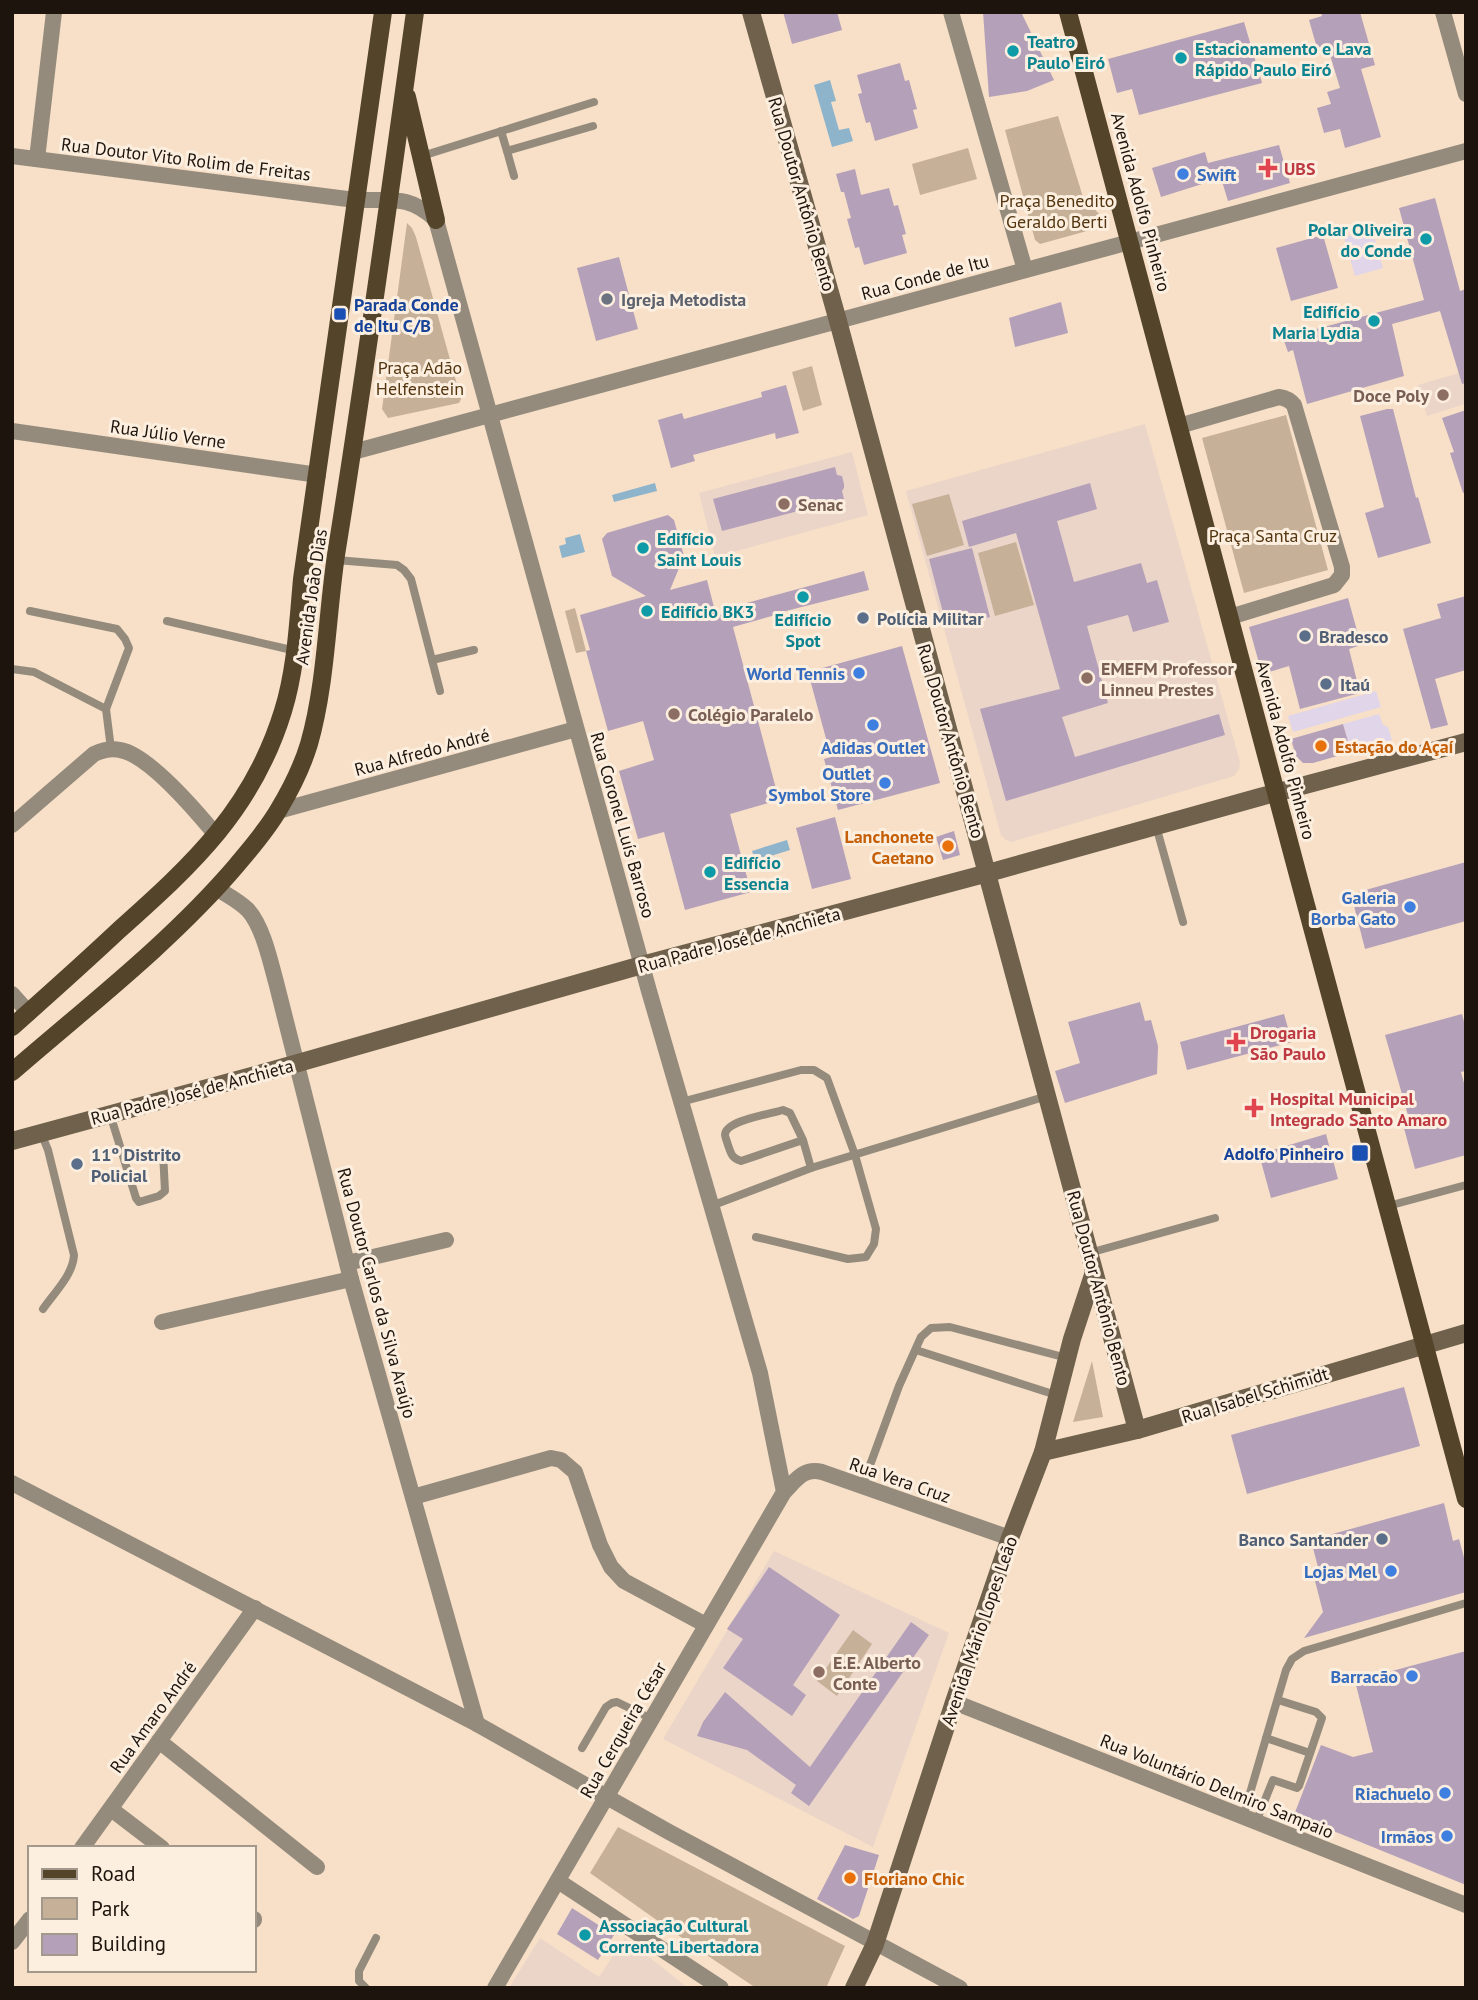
<svg xmlns="http://www.w3.org/2000/svg" width="1478" height="2000" viewBox="0 0 1478 2000" font-family="'PT Sans',sans-serif">
  <style>
    .commercial { fill: #e0d5e9 }
    .education { fill: #ebd5c8 }
    .green { fill: #c7b098 }
    .water { fill: #8eb4cc }
    .building { fill: #b4a0b9 }
    .lines { fill: none; stroke-linecap: round; stroke-linejoin: round }
    .lane { stroke: #958b7d; stroke-width: 8 }
    .street { stroke: #958b7d; stroke-width: 16 }
    .secondary { stroke: #6f614c; stroke-width: 18 }
    .primary { stroke: #54442a; stroke-width: 18 }
    .culture-dot { fill: #0f9aa8; stroke: #fdefe0; stroke-width: 2.5 }
    .health-dot { fill: #e0444e; stroke: #fdefe0; stroke-width: 2.5 }
    .shop-dot { fill: #3f7fe0; stroke: #fdefe0; stroke-width: 2.5 }
    .worship-dot { fill: #6b7280; stroke: #fdefe0; stroke-width: 2.5 }
    .transit-dot { fill: #1a4fb4; stroke: #fdefe0; stroke-width: 2.5 }
    .education-dot { fill: #8d6e63; stroke: #fdefe0; stroke-width: 2.5 }
    .service-dot { fill: #5c6f8a; stroke: #fdefe0; stroke-width: 2.5 }
    .food-dot { fill: #e8710a; stroke: #fdefe0; stroke-width: 2.5 }
    .labels { text-anchor: middle; dominant-baseline: central; stroke-width: 6; stroke-linejoin: round; paint-order: stroke }
    .culture-label { font-size: 18px; font-weight: bold; fill: #0d838f; stroke: #fdefe0; text-anchor: start }
    .street-label { font-size: 18px; fill: #1d150d; stroke: #fdefe0 }
    .health-label { font-size: 18px; font-weight: bold; fill: #be3a42; stroke: #fdefe0; text-anchor: start }
    .shop-label { font-size: 18px; font-weight: bold; fill: #366cbe; stroke: #fdefe0; text-anchor: end }
    .park-label { font-size: 18px; fill: #53350f; stroke: #fdefe0 }
    .worship-label { font-size: 18px; font-weight: bold; fill: #5b616d; stroke: #fdefe0; text-anchor: start }
    .transit-label { font-size: 18px; font-weight: bold; fill: #164399; stroke: #fdefe0; text-anchor: start }
    .education-label { font-size: 18px; font-weight: bold; fill: #785e54; stroke: #fdefe0; text-anchor: start }
    .service-label { font-size: 18px; font-weight: bold; fill: #4e5e75; stroke: #fdefe0; text-anchor: start }
    .food-label { font-size: 18px; font-weight: bold; fill: #c56008; stroke: #fdefe0; text-anchor: start }
  </style>
  <rect width="100%" height="100%" fill="#f7e0c7"/>
  <!-- commercial -->
  <g class="commercial">
    <polygon points="1372,229 1383,268 1355,276 1344,237"/>
    <polygon points="1376,691 1381,707 1293,732 1288,716"/>
    <polygon points="1379,714 1383,725 1388,727 1392,740 1351,752 1343,724"/>
  </g>
  <!-- education -->
  <g class="education">
    <polygon points="1466,371 1466,406 1465,404 1427,416 1418,385"/>
    <polygon points="1145,424 1240,762 1239,769 1234,776 1018,840 1012,842 1006,840 1001,835 906,491"/>
    <polygon points="852,452 868,515 715,557 699,493"/>
    <polygon points="774,1551 949,1633 873,1847 663,1739"/>
    <polygon points="540,1938 599,1977 625,1938 688,1988 509,1988"/>
  </g>
  <!-- green -->
  <g class="green">
    <polygon points="1058,116 1083,197 1102,217 1105,220 1105,226 1040,244 1035,240 1005,130"/>
    <polygon points="968,148 977,179 920,195 912,164"/>
    <polygon points="407,223 412,228 416,237 461,399 459,403 388,418 382,409"/>
    <polygon points="812,366 822,405 803,411 792,372"/>
    <polygon points="1286,415 1328,570 1244,593 1202,438"/>
    <polygon points="949,494 964,545 927,556 912,504"/>
    <polygon points="1016,542 1034,605 995,616 978,553"/>
    <polygon points="575,608 586,651 576,653 565,611"/>
    <polygon points="1092,1361 1103,1417 1073,1422"/>
    <polygon points="853,1630 872,1644 837,1696 817,1681"/>
    <polygon points="618,1827 845,1946 826,1988 756,1988 702,1952 590,1873"/>
  </g>
  <!-- water -->
  <g class="water">
    <polygon points="830,80 836,101 831,102 839,130 849,128 853,141 832,147 814,85"/>
    <polygon points="655,483 657,491 614,502 612,495"/>
    <polygon points="580,534 585,552 562,558 559,546 566,544 565,538"/>
    <polygon points="787,840 790,850 755,861 752,851"/>
  </g>
  <!-- building -->
  <g class="building">
    <polygon points="783,12 837,12 842,30 792,44"/>
    <polygon points="983,12 1021,12 1054,80 1027,91 989,97"/>
    <polygon points="1321,12 1360,12 1375,65 1361,69 1381,137 1345,148 1340,129 1324,133 1317,108 1331,104 1327,92 1340,88 1327,45 1317,48 1309,20 1322,16"/>
    <polygon points="1244,22 1262,83 1139,115 1132,89 1117,93 1108,59"/>
    <polygon points="900,63 905,81 909,80 917,109 913,110 918,128 875,141 870,122 866,123 858,94 862,93 857,75"/>
    <polygon points="1279,145 1290,183 1228,201 1221,178 1161,197 1152,168 1205,152 1208,163"/>
    <polygon points="855,169 861,195 889,188 894,206 898,205 906,234 902,235 907,253 864,265 859,247 855,248 847,219 851,218 844,192 841,192 836,174"/>
    <polygon points="1435,198 1460,291 1466,289 1466,383 1462,384 1440,311 1392,324 1404,376 1307,404 1293,350 1288,352 1283,338 1424,300 1399,208"/>
    <polygon points="1323,235 1338,288 1291,301 1276,248"/>
    <polygon points="619,257 638,329 596,341 577,268"/>
    <polygon points="1061,302 1068,333 1015,347 1009,318"/>
    <polygon points="786,385 799,433 776,439 775,433 719,448 693,455 695,461 671,468 658,420 682,413 684,419 709,412 762,397 761,392"/>
    <polygon points="1387,409 1393,409 1416,498 1418,497 1431,543 1378,558 1365,513 1384,507 1360,416"/>
    <polygon points="1466,410 1466,492 1463,493 1450,453 1454,452 1442,418"/>
    <polygon points="835,467 837,475 842,476 844,484 844,488 842,491 844,499 722,531 713,499"/>
    <polygon points="1090,483 1097,509 1057,521 1074,582 1141,563 1147,583 1157,580 1169,622 1133,632 1128,615 1087,626 1108,703 1062,717 1075,757 1219,714 1225,735 1006,801 980,709 1060,689 1016,533 969,547 962,521"/>
    <polygon points="668,515 674,520 684,556 670,590 707,580 716,615 744,608 743,604 864,571 869,590 778,613 779,614 733,627 779,800 730,814 751,892 685,910 664,832 638,839 619,771 654,760 643,721 608,731 586,651 590,650 580,615 646,596 612,576 602,539 607,533"/>
    <polygon points="972,548 990,617 947,628 929,559"/>
    <polygon points="1466,596 1466,670 1435,679 1448,725 1431,729 1403,629 1441,618 1437,604"/>
    <polygon points="1348,598 1361,645 1349,649 1360,693 1300,709 1289,666 1262,674 1249,627"/>
    <polygon points="902,646 940,783 838,810 824,759 831,757 808,672"/>
    <polygon points="1343,724 1351,752 1313,763 1303,763 1296,756 1291,739"/>
    <polygon points="835,817 851,879 812,889 796,828"/>
    <polygon points="954,831 960,855 943,860 936,837"/>
    <polygon points="1466,862 1466,921 1365,949 1351,894"/>
    <polygon points="1140,1002 1145,1021 1151,1020 1158,1046 1157,1074 1065,1103 1055,1071 1080,1063 1068,1022"/>
    <polygon points="1284,1014 1292,1042 1187,1070 1180,1042"/>
    <polygon points="1462,1014 1466,1029 1466,1071 1461,1072 1466,1090 1466,1155 1415,1169 1401,1117 1408,1115 1385,1035"/>
    <polygon points="1326,1134 1338,1179 1271,1198 1259,1154"/>
    <polygon points="1404,1387 1420,1446 1247,1494 1231,1435"/>
    <polygon points="1444,1503 1453,1541 1459,1539 1466,1565 1466,1592 1304,1638 1323,1612 1315,1581 1321,1579 1311,1540"/>
    <polygon points="769,1567 840,1615 793,1685 806,1695 792,1716 723,1668 743,1639 727,1629"/>
    <polygon points="911,1622 929,1635 809,1806 791,1793 796,1785 747,1750 697,1736 703,1722 725,1692 810,1767"/>
    <polygon points="1466,1651 1466,1885 1294,1815 1321,1745 1353,1757 1373,1752 1355,1681"/>
    <polygon points="845,1845 879,1855 859,1916 853,1919 817,1899"/>
    <polygon points="572,1908 614,1935 598,1960 557,1934"/>
  </g>
  <g class="lines">
    <!-- lane -->
    <g class="lane">
      <polyline points="501,131 507,151 593,126"/>
      <polyline points="507,151 514,176"/>
      <polyline points="422,156 594,102"/>
      <polyline points="336,560 397,565 404,570 411,579 440,691"/>
      <polyline points="30,611 117,629 125,639 129,648 106,709 111,749"/>
      <polyline points="167,621 296,651"/>
      <polyline points="432,660 474,650"/>
      <polyline points="12,669 34,672 106,709"/>
      <polyline points="1156,826 1183,922"/>
      <polyline points="681,1102 801,1070 814,1070 827,1078 855,1155 876,1229 874,1244 866,1257 848,1259 756,1237"/>
      <polyline points="110,1114 136,1198 139,1202 159,1196 165,1191 163,1152"/>
      <path d="M41,1133L48,1150L74,1255C73,1275 54,1293 43,1309"/>
      <path d="M803,1140L741,1161C732,1158 731,1154 728,1145C728,1145 725,1136 725,1135C725,1120 771,1114 783,1110L790,1113L803,1140L811,1168"/>
      <polyline points="711,1206 811,1168 1047,1096"/>
      <polyline points="1388,1206 1466,1185"/>
      <polyline points="1089,1253 1215,1218"/>
      <polyline points="916,1350 1056,1395"/>
      <polyline points="862,1487 899,1386 921,1337 931,1328 950,1327 1067,1358"/>
      <polyline points="1266,1738 1310,1753"/>
      <polyline points="582,1748 606,1707 612,1703 617,1702 652,1719"/>
      <polyline points="1243,1817 1286,1670 1292,1659 1304,1651 1466,1603"/>
      <polyline points="1256,1822 1273,1780 1297,1788 1299,1786 1322,1718 1316,1712 1278,1700"/>
      <polyline points="366,1988 359,1981 359,1971 376,1938"/>
    </g>
    <!-- street -->
    <g class="street">
      <polyline points="951,12 1025,270"/>
      <polyline points="1443,12 1466,94"/>
      <path d="M12,156L355,200C390,201 409,194 436,220L649,991L760,1373L784,1492"/>
      <polyline points="37,159 54,12"/>
      <path d="M1179,426L1279,397C1286,398 1290,400 1294,405L1342,567V575L1334,585L1230,617"/>
      <polyline points="12,431 318,475"/>
      <polyline points="353,452 1466,151"/>
      <polyline points="278,811 576,729"/>
      <path d="M12,825L94,754C103,750 111,748 120,750C149,755 197,812 216,835"/>
      <path d="M216,888C227,895 239,901 248,910C263,927 270,960 276,982L351,1279L477,1724"/>
      <polyline points="12,994 29,1013"/>
      <polyline points="347,1263 446,1240"/>
      <polyline points="162,1322 351,1279"/>
      <polyline points="12,1483 477,1724 669,1832 960,1988"/>
      <polyline points="413,1497 551,1458 561,1460 575,1472 600,1545 611,1567 624,1581 706,1625"/>
      <polyline points="954,1702 1466,1905"/>
      <polyline points="159,1741 317,1867"/>
      <polyline points="111,1809 162,1848"/>
      <polyline points="82,1848 255,1608"/>
      <polyline points="558,1881 721,1988"/>
      <polyline points="254,1919 254,1920"/>
      <polyline points="12,1942 30,1919"/>
      <path d="M495,1988L784,1492C796,1480 804,1467 822,1472L1010,1538"/>
    </g>
    <!-- secondary -->
    <g class="secondary">
      <polyline points="751,12 838,321 1137,1430"/>
      <polyline points="12,1141 277,1069 642,965 988,873 1260,797 1466,742"/>
      <polyline points="1043,1452 1137,1430 1466,1333"/>
      <polyline points="854,1988 875,1944 954,1702 1010,1538 1043,1452 1072,1339 1094,1272"/>
    </g>
    <!-- primary -->
    <g class="primary">
      <path d="M1068,12C1147,301 1221,590 1299,879C1354,1086 1412,1292 1466,1499"/>
      <polyline points="407,97 436,220"/>
      <path d="M12,1027C48,995 84,963 119,930C193,864 253,809 283,711C296,669 298,623 302,579L383,12"/>
      <path d="M12,1072C88,1006 170,943 236,866C251,848 267,830 279,809C291,789 302,767 309,744C326,685 327,616 336,555C365,375 390,193 415,12"/>
    </g>
  </g>
  <!-- markers -->
  <g class="culture-dot">
    <circle cx="1013" cy="51" r="7"/>
    <circle cx="1181" cy="58" r="7"/>
    <circle cx="1426" cy="239" r="7"/>
    <circle cx="1374" cy="321" r="7"/>
    <circle cx="643" cy="548" r="7"/>
    <circle cx="803" cy="597" r="7"/>
    <circle cx="647" cy="611" r="7"/>
    <circle cx="710" cy="872" r="7"/>
    <circle cx="585" cy="1935" r="7"/>
  </g>
  <g class="health-dot">
    <path d="M1264.5 157.5h7v7h7v7h-7v7h-7v-7h-7v-7h7z"/>
    <path d="M1232.5 1031.5h7v7h7v7h-7v7h-7v-7h-7v-7h7z"/>
    <path d="M1250.5 1097.5h7v7h7v7h-7v7h-7v-7h-7v-7h7z"/>
  </g>
  <g class="shop-dot">
    <circle cx="1183" cy="174" r="7"/>
    <circle cx="859" cy="673" r="7"/>
    <circle cx="873" cy="725" r="7"/>
    <circle cx="885" cy="783" r="7"/>
    <circle cx="1410" cy="907" r="7"/>
    <circle cx="1391" cy="1571" r="7"/>
    <circle cx="1412" cy="1676" r="7"/>
    <circle cx="1445" cy="1793" r="7"/>
    <circle cx="1447" cy="1836" r="7"/>
  </g>
  <circle class="worship-dot" cx="607" cy="299" r="7"/>
  <g class="transit-dot">
    <rect x="333" y="307" width="14" height="14" rx="3.5"/>
    <rect x="1351" y="1144" width="18" height="18" rx="3.5"/>
  </g>
  <g class="education-dot">
    <circle cx="1443" cy="395" r="7"/>
    <circle cx="784" cy="504" r="7"/>
    <circle cx="1087" cy="678" r="7"/>
    <circle cx="674" cy="714" r="7"/>
    <circle cx="819" cy="1672" r="7"/>
  </g>
  <g class="service-dot">
    <circle cx="863" cy="618" r="7"/>
    <circle cx="1305" cy="636" r="7"/>
    <circle cx="1326" cy="684" r="7"/>
    <circle cx="77" cy="1164" r="7"/>
    <circle cx="1382" cy="1539" r="7"/>
  </g>
  <g class="food-dot">
    <circle cx="1321" cy="746" r="7"/>
    <circle cx="948" cy="846" r="7"/>
    <circle cx="850" cy="1878" r="7"/>
  </g>
  <g class="labels">
    <!-- culture labels -->
    <g class="culture-label">
      <text x="1027" y="41">Teatro<tspan x="1027" dy="21">Paulo Eiró</tspan></text>
      <text x="1195" y="48">Estacionamento e Lava<tspan x="1195" dy="21">Rápido Paulo Eiró</tspan></text>
      <text x="1412" y="229" text-anchor="end">Polar Oliveira<tspan x="1412" dy="21">do Conde</tspan></text>
      <text x="1360" y="311" text-anchor="end">Edifício<tspan x="1360" dy="21">Maria Lydia</tspan></text>
      <text x="657" y="538">Edifício<tspan x="657" dy="21">Saint Louis</tspan></text>
      <text x="661" y="611">Edifício BK3</text>
      <text x="803" y="619" text-anchor="middle">Edifício<tspan x="803" dy="21">Spot</tspan></text>
      <text x="724" y="862">Edifício<tspan x="724" dy="21">Essencia</tspan></text>
      <text x="599" y="1925">Associação Cultural<tspan x="599" dy="21">Corrente Libertadora</tspan></text>
    </g>
    <!-- street labels -->
    <g class="street-label">
      <text transform="translate(186 159) rotate(7)">Rua Doutor Vito Rolim de Freitas</text>
      <text transform="translate(802 194) rotate(74)">Rua Doutor Antônio Bento</text>
      <text transform="translate(1141 202) rotate(75)">Avenida Adolfo Pinheiro</text>
      <text transform="translate(925 277) rotate(-15)">Rua Conde de Itu</text>
      <text transform="translate(168 434) rotate(8)">Rua Júlio Verne</text>
      <text transform="translate(311 597) rotate(-82)">Avenida João Dias</text>
      <text transform="translate(951 741) rotate(74)">Rua Doutor Antônio Bento</text>
      <text transform="translate(1286 750) rotate(75)">Avenida Adolfo Pinheiro</text>
      <text transform="translate(422 752) rotate(-15)">Rua Alfredo André</text>
      <text transform="translate(623 825) rotate(74)">Rua Coronel Luís Barroso</text>
      <text transform="translate(739 940) rotate(-15)">Rua Padre José de Anchieta</text>
      <text transform="translate(192 1092) rotate(-15)">Rua Padre José de Anchieta</text>
      <text transform="translate(1099 1288) rotate(75)">Rua Doutor Antônio Bento</text>
      <text transform="translate(377 1293) rotate(75)">Rua Doutor Carlos da Silva Araújo</text>
      <text transform="translate(1255 1395) rotate(-17)">Rua Isabel Schimidt</text>
      <text transform="translate(900 1480) rotate(19)">Rua Vera Cruz</text>
      <text transform="translate(979 1631) rotate(-71)">Avenida Mário Lopes Leão</text>
      <text transform="translate(153 1717) rotate(-54)">Rua Amaro André</text>
      <text transform="translate(623 1730) rotate(-60)">Rua Cerqueira César</text>
      <text transform="translate(1217 1786) rotate(22)">Rua Voluntário Delmiro Sampaio</text>
    </g>
    <!-- health labels -->
    <g class="health-label">
      <text x="1284" y="168">UBS</text>
      <text x="1250" y="1032">Drogaria<tspan x="1250" dy="21">São Paulo</tspan></text>
      <text x="1270" y="1098">Hospital Municipal<tspan x="1270" dy="21">Integrado Santo Amaro</tspan></text>
    </g>
    <!-- shop labels -->
    <g class="shop-label">
      <text x="1197" y="174" text-anchor="start">Swift</text>
      <text x="845" y="673">World Tennis</text>
      <text x="873" y="747" text-anchor="middle">Adidas Outlet</text>
      <text x="871" y="773">Outlet<tspan x="871" dy="21">Symbol Store</tspan></text>
      <text x="1396" y="897">Galeria<tspan x="1396" dy="21">Borba Gato</tspan></text>
      <text x="1377" y="1571">Lojas Mel</text>
      <text x="1398" y="1676">Barracão</text>
      <text x="1431" y="1793">Riachuelo</text>
      <text x="1433" y="1836">Irmãos</text>
    </g>
    <!-- park labels -->
    <g class="park-label">
      <text x="1057" y="200">Praça Benedito<tspan x="1057" dy="21">Geraldo Berti</tspan></text>
      <text x="420" y="367">Praça Adão<tspan x="420" dy="21">Helfenstein</tspan></text>
      <text x="1273" y="535">Praça Santa Cruz</text>
    </g>
    <!-- worship labels -->
    <g class="worship-label">
      <text x="621" y="299">Igreja Metodista</text>
    </g>
    <!-- transit labels -->
    <g class="transit-label">
      <text x="354" y="304">Parada Conde<tspan x="354" dy="21">de Itu C/B</tspan></text>
      <text x="1344" y="1153" text-anchor="end">Adolfo Pinheiro</text>
    </g>
    <!-- education labels -->
    <g class="education-label">
      <text x="1429" y="395" text-anchor="end">Doce Poly</text>
      <text x="798" y="504">Senac</text>
      <text x="1101" y="668">EMEFM Professor<tspan x="1101" dy="21">Linneu Prestes</tspan></text>
      <text x="688" y="714">Colégio Paralelo</text>
      <text x="833" y="1662">E.E. Alberto<tspan x="833" dy="21">Conte</tspan></text>
    </g>
    <!-- service labels -->
    <g class="service-label">
      <text x="877" y="618">Polícia Militar</text>
      <text x="1319" y="636">Bradesco</text>
      <text x="1340" y="684">Itaú</text>
      <text x="91" y="1154">11º Distrito<tspan x="91" dy="21">Policial</tspan></text>
      <text x="1368" y="1539" text-anchor="end">Banco Santander</text>
    </g>
    <!-- food labels -->
    <g class="food-label">
      <text x="1335" y="746">Estação do Açaí</text>
      <text x="934" y="836" text-anchor="end">Lanchonete<tspan x="934" dy="21">Caetano</tspan></text>
      <text x="864" y="1878">Floriano Chic</text>
    </g>
  </g>
  <!-- border -->
  <rect width="1478" height="2000" fill="none" stroke="#1d150d" stroke-width="28"/>
  <!-- legend -->
  <rect x="28" y="1846" width="228" height="126" fill="#fdefe0" stroke="#a3988c" stroke-width="2"/>
  <rect x="42" y="1869" width="35" height="10" fill="#54442a" stroke="#a3988c" stroke-width="2"/>
  <text x="91" y="1881" font-size="21" fill="#1d150d">Road</text>
  <rect x="42" y="1898" width="35" height="21" fill="#c7b098" stroke="#a3988c" stroke-width="2"/>
  <text x="91" y="1916" font-size="21" fill="#1d150d">Park</text>
  <rect x="42" y="1934" width="35" height="21" fill="#b4a0b9" stroke="#a3988c" stroke-width="2"/>
  <text x="91" y="1951" font-size="21" fill="#1d150d">Building</text>
</svg>
